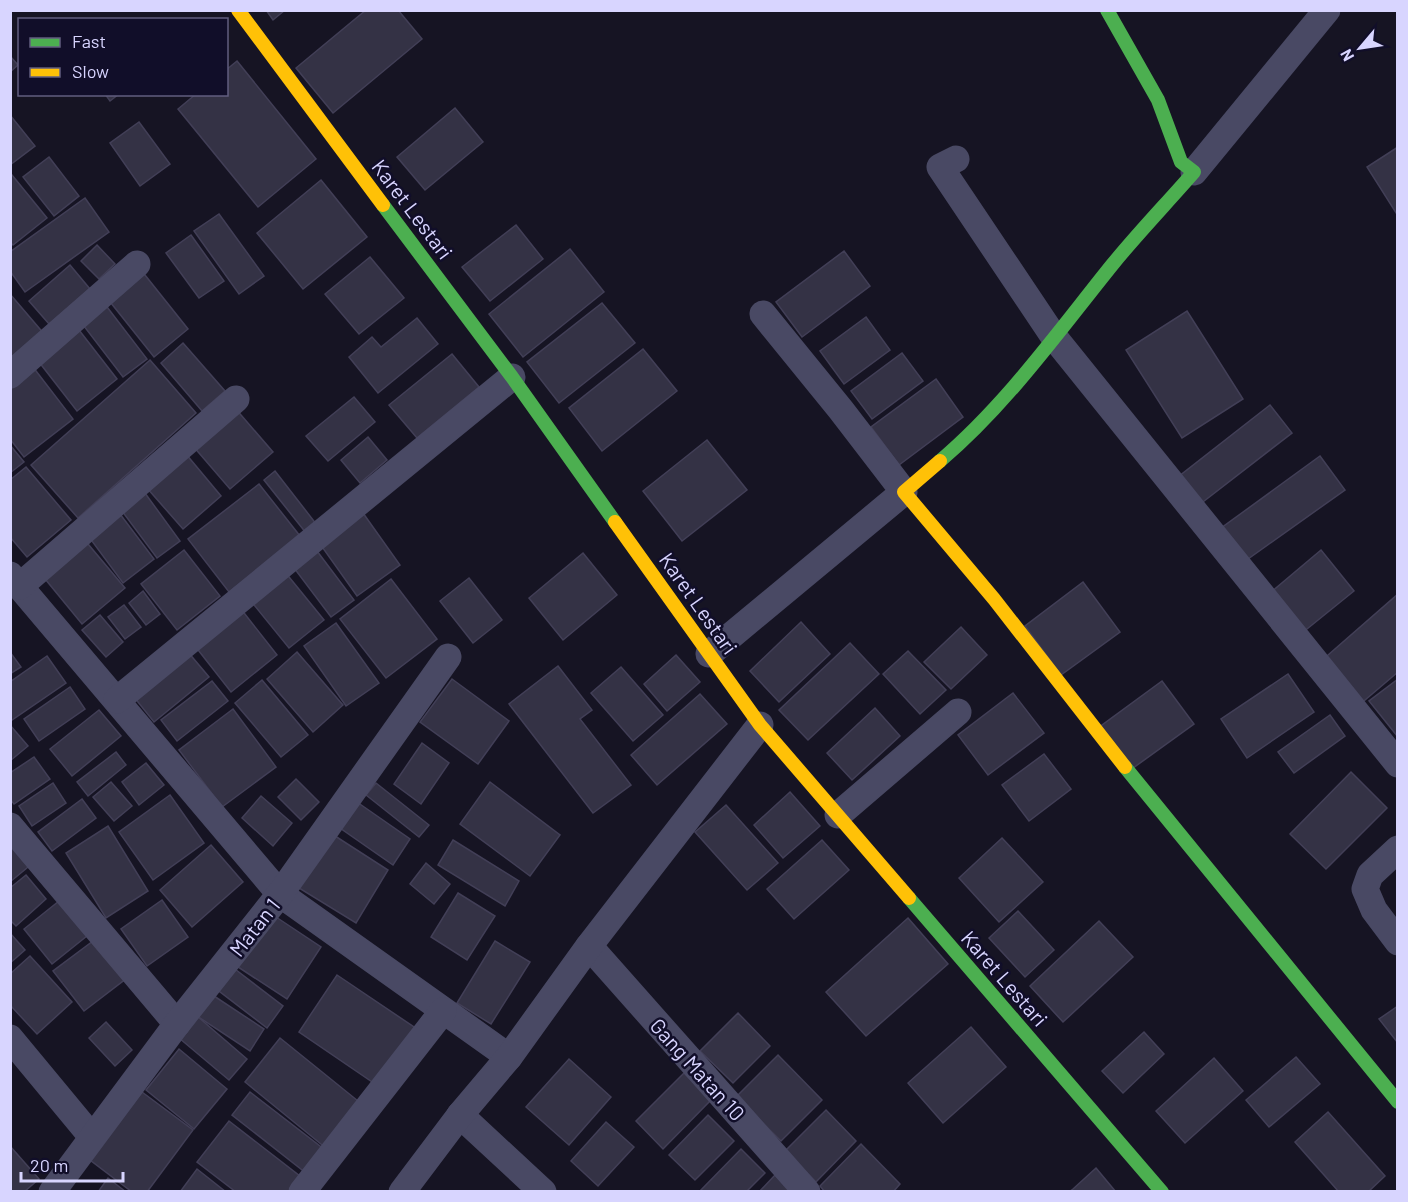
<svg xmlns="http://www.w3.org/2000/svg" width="1408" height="1202" viewBox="0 0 1408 1202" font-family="Barlow,sans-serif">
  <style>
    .building { fill: #343245; stroke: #423f57; stroke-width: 1.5 }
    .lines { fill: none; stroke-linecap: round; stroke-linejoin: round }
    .street { stroke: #494964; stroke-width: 27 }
    .fast { stroke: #4caf50; stroke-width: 14 }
    .slow { stroke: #ffc107; stroke-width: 14 }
    .labels { text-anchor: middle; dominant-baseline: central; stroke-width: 5; stroke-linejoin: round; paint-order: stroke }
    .street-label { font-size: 21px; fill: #d8d5ff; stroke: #110e29 }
  </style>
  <rect width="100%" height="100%" fill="#161423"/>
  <!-- building -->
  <g class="building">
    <polygon points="266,10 285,10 273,20"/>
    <polygon points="366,10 398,10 422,39 333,113 296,68"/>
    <polygon points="10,56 18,65 10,72"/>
    <polygon points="237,61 316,159 258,207 178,109 196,94 226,94 226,70"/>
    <polygon points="105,94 119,94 110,101"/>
    <polygon points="455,108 483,142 425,190 397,157"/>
    <polygon points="10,115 35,146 10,165"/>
    <polygon points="139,122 170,164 140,186 110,143"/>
    <polygon points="1398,147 1398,216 1367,167"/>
    <polygon points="49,157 79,196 54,216 23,177"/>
    <polygon points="12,175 47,218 13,245 10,242 10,176"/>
    <polygon points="321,180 367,237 303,289 257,233"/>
    <polygon points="85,198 109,232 25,292 10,271 10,252"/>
    <polygon points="219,214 264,276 239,294 194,231"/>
    <polygon points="516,225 543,259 490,301 462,267"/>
    <polygon points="191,235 224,281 199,298 166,253"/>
    <polygon points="97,245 115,264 99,279 81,261"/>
    <polygon points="570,249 604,292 523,357 489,314"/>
    <polygon points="844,251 870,286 802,337 776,302"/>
    <polygon points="370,257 404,298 359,334 325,294"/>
    <polygon points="70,265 90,289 49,324 29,301"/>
    <polygon points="141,270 188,329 154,357 107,298"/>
    <polygon points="10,294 45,335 10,364"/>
    <polygon points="104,303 147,359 123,377 80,321"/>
    <polygon points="602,303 635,343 559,403 527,362"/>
    <polygon points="1187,311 1243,399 1182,438 1126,350"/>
    <polygon points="866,317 890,350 844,384 820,351"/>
    <polygon points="417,318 438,344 378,393 349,357 372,337 381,347"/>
    <polygon points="79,330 117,379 77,411 39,362"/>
    <polygon points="183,343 225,391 202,411 161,363"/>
    <polygon points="643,349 677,391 602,451 569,408"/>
    <polygon points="902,353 923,381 872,419 851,391"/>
    <polygon points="452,354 479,387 417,438 389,405"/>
    <polygon points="150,360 196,413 78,518 31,465"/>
    <polygon points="33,367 73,419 24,457 10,439 10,384"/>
    <polygon points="936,379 963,417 899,465 871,427"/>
    <polygon points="354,397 375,422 328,461 306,436"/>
    <polygon points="1270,405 1292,433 1199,505 1178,477"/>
    <polygon points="235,408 273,452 230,489 193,446"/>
    <polygon points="368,437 387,460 360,483 341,460"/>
    <polygon points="707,440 747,490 682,541 643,491"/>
    <polygon points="10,445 24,462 10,473"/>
    <polygon points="186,454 221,496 183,529 147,488"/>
    <polygon points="1320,456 1345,490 1241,564 1217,531"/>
    <polygon points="26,467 71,520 27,557 10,537 10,480"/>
    <polygon points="275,471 317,525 306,533 264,480"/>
    <polygon points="259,484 300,536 229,592 188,539"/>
    <polygon points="142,489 180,541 157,558 119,507"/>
    <polygon points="117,510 154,559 123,583 86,533"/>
    <polygon points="363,513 400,565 357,596 320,544"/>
    <polygon points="83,538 125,588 82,624 41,574"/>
    <polygon points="184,550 220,596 177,630 141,584"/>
    <polygon points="1321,550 1354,591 1302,633 1270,593"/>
    <polygon points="317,551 354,600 331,617 294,568"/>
    <polygon points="583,553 617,595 563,640 529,598"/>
    <polygon points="285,572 324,620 289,648 250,600"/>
    <polygon points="469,578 502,620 473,643 440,601"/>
    <polygon points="391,579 437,639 386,678 340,619"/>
    <polygon points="1083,582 1120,632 1061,675 1025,626"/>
    <polygon points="143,591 160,614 146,625 129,603"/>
    <polygon points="1398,594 1398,672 1358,706 1320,662"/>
    <polygon points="124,605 141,627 125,639 108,617"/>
    <polygon points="241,609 277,655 231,692 195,646"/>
    <polygon points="100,615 123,642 106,657 82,630"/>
    <polygon points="801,622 830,654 779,702 750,671"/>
    <polygon points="336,623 379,683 346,706 304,646"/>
    <polygon points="961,627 987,655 951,689 924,662"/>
    <polygon points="850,643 879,674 808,740 779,710"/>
    <polygon points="908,651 946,690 920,714 883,674"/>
    <polygon points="10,652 21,667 10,674"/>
    <polygon points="188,652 209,677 154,722 134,697"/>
    <polygon points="297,652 343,705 313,732 267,679"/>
    <polygon points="676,655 700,682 667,711 644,684"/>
    <polygon points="47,656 66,683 12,720 10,718 10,682"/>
    <polygon points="558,666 592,710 580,719 631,785 593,813 509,704"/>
    <polygon points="621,667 663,715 633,741 591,693"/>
    <polygon points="1288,674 1314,712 1247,758 1221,719"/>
    <polygon points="452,679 509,721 478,764 420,722"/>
    <polygon points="1398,679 1398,737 1369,701"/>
    <polygon points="262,680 308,735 281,757 235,703"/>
    <polygon points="212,681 228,701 177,741 161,720"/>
    <polygon points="1162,681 1194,724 1129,771 1098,728"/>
    <polygon points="70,687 85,709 39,741 24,719"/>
    <polygon points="1013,693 1044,733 988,775 958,735"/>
    <polygon points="700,694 727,724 657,785 631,755"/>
    <polygon points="875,708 900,736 852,780 827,753"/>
    <polygon points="233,709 276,767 222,807 179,750"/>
    <polygon points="99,710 121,736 72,776 50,749"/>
    <polygon points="1330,715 1345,736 1294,773 1278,752"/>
    <polygon points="10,725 28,746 10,761"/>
    <polygon points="422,743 449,763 421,804 394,784"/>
    <polygon points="116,752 126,765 88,796 77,782"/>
    <polygon points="1044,754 1071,789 1029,821 1002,785"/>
    <polygon points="34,757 50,779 14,804 10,799 10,773"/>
    <polygon points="146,763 164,785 139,805 122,782"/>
    <polygon points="1351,772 1387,808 1326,869 1290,834"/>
    <polygon points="296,779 319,802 301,820 278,797"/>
    <polygon points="111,782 132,806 114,821 93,797"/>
    <polygon points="490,782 560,835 530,876 460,824"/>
    <polygon points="53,783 66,803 32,826 19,806"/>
    <polygon points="376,783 429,825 419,837 366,795"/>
    <polygon points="790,792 820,826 783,858 754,825"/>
    <polygon points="170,795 204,843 153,880 119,832"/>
    <polygon points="261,796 292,823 273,846 242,818"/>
    <polygon points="82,799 96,818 52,851 38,832"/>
    <polygon points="357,802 410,839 393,865 340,828"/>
    <polygon points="726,805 778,863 747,890 695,832"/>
    <polygon points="108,826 148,891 106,918 66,853"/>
    <polygon points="332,834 388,870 356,923 299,888"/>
    <polygon points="10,835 33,863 10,882"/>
    <polygon points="1002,838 1043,882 999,922 959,878"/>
    <polygon points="453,840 519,881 505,906 438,865"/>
    <polygon points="822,840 849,870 794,919 767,889"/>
    <polygon points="211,845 243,882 192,927 160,890"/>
    <polygon points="426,863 450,884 434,904 410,884"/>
    <polygon points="26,875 46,899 16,926 10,920 10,888"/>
    <polygon points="458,893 495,916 467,960 431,937"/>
    <polygon points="64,897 92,932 52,964 24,929"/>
    <polygon points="162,900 188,937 147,966 121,929"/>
    <polygon points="1018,911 1054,950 1025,977 989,938"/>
    <polygon points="270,913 321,947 287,999 235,965"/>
    <polygon points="908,918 948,964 866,1036 826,992"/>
    <polygon points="1099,921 1133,957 1063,1022 1030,986"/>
    <polygon points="10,933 25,950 10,963"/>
    <polygon points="97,938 127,978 84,1011 53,971"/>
    <polygon points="495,941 530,962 491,1024 457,1003"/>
    <polygon points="30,956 72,1002 37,1034 10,1005 10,974"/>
    <polygon points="231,966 283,1006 267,1028 215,988"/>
    <polygon points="337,975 420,1031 381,1088 299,1032"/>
    <polygon points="211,994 264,1029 250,1051 197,1016"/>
    <polygon points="1398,1006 1398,1043 1379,1019"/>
    <polygon points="738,1013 770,1046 733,1083 700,1051"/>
    <polygon points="197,1016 247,1059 229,1080 179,1038"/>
    <polygon points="106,1022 132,1050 115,1066 89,1038"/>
    <polygon points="971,1027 1006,1067 943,1123 908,1083"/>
    <polygon points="1144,1032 1164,1054 1123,1093 1102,1071"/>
    <polygon points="280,1038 363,1105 327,1149 245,1082"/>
    <polygon points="179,1049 227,1089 194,1129 146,1090"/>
    <polygon points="778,1055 822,1100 781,1141 736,1097"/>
    <polygon points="1296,1057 1320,1084 1269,1127 1246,1100"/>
    <polygon points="1214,1058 1243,1091 1185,1143 1156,1111"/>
    <polygon points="569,1059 611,1097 569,1145 526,1107"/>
    <polygon points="684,1073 711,1100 663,1149 636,1121"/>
    <polygon points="142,1092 193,1130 147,1192 132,1192 90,1160"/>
    <polygon points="250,1092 329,1153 311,1177 232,1115"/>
    <polygon points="826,1110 856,1141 816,1182 785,1151"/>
    <polygon points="1328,1112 1385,1176 1368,1192 1339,1192 1295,1142"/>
    <polygon points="708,1115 734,1141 695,1180 669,1155"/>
    <polygon points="229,1121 305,1180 296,1192 236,1192 197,1162"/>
    <polygon points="606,1122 634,1147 598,1186 571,1161"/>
    <polygon points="861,1144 900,1184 893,1192 825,1192 820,1186"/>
    <polygon points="10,1146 39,1179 24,1192 10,1192"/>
    <polygon points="741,1149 765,1173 746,1192 699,1192"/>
    <polygon points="1096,1168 1116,1192 1069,1192 1073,1189"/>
    <polygon points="197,1169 226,1192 180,1192"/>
    <polygon points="775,1175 791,1192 759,1192"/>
    <polygon points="108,1178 126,1192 98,1192"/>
  </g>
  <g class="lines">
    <!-- street -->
    <g class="street">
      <polyline points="956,159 940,167 1054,337 1398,764"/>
      <polyline points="1194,172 1327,10"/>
      <polyline points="10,375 137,264"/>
      <polyline points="10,575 280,894 509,1057"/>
      <polyline points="20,586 236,399"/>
      <polyline points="709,654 904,492 841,410 763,314"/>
      <polyline points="117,700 512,377"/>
      <polyline points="838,815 958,712"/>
      <polyline points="10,826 177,1024"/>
      <polyline points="1398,849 1370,875 1365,889 1374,910 1398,942"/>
      <polyline points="589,946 807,1192"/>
      <polyline points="10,1038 92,1137"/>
      <polyline points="460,1115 543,1192"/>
      <polyline points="52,1192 177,1024 280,894 448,657"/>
      <polyline points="302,1192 443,1011"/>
      <polyline points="402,1192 460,1115 509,1057 589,946 760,725"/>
    </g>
    <!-- fast -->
    <g class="fast">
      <polyline points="383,205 512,377 615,522"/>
      <path d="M940,461C1006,405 1058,332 1112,265C1138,233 1167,203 1194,172L1181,162L1158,100L1107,10"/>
      <polyline points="1125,767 1398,1102"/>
      <polyline points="909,898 1162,1192"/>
    </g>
    <!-- slow -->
    <g class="slow">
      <polyline points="238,10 383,205"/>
      <polyline points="940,461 904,492 994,599 1125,767"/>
      <polyline points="615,522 760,725 909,898"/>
    </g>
  </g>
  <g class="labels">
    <!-- street labels -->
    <g class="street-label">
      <text transform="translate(413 209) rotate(53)">Karet Lestari</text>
      <text transform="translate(699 603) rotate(55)">Karet Lestari</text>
      <text transform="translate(254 927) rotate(-52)">Matan 1</text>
      <text transform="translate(1005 978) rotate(49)">Karet Lestari</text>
      <text transform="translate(698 1069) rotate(48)">Gang Matan 10</text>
    </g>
  </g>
  <!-- border -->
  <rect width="1408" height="1202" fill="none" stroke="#d8d5ff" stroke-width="24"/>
  <!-- legend -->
  <rect x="18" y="18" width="210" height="78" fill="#110e29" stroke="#615e7f" stroke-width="1.5"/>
  <rect x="30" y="38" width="30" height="9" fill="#4caf50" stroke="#615e7f" stroke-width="1.5"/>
  <text x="72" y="48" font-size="18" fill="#d8d5ff">Fast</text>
  <rect x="30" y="68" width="30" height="9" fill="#ffc107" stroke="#615e7f" stroke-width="1.5"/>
  <text x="72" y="78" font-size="18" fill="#d8d5ff">Slow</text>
  <!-- north arrow -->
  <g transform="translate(1360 48) rotate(241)" stroke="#110e29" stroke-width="4.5" paint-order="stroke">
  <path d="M0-4.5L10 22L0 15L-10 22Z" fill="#d8d5ff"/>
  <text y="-9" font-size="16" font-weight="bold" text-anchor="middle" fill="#d8d5ff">N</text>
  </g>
  <!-- scale -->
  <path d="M21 1172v9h102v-9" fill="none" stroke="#d8d5ff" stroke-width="3"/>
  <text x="30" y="1172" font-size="18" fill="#d8d5ff" stroke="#110e29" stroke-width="4.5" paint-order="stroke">20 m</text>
</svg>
